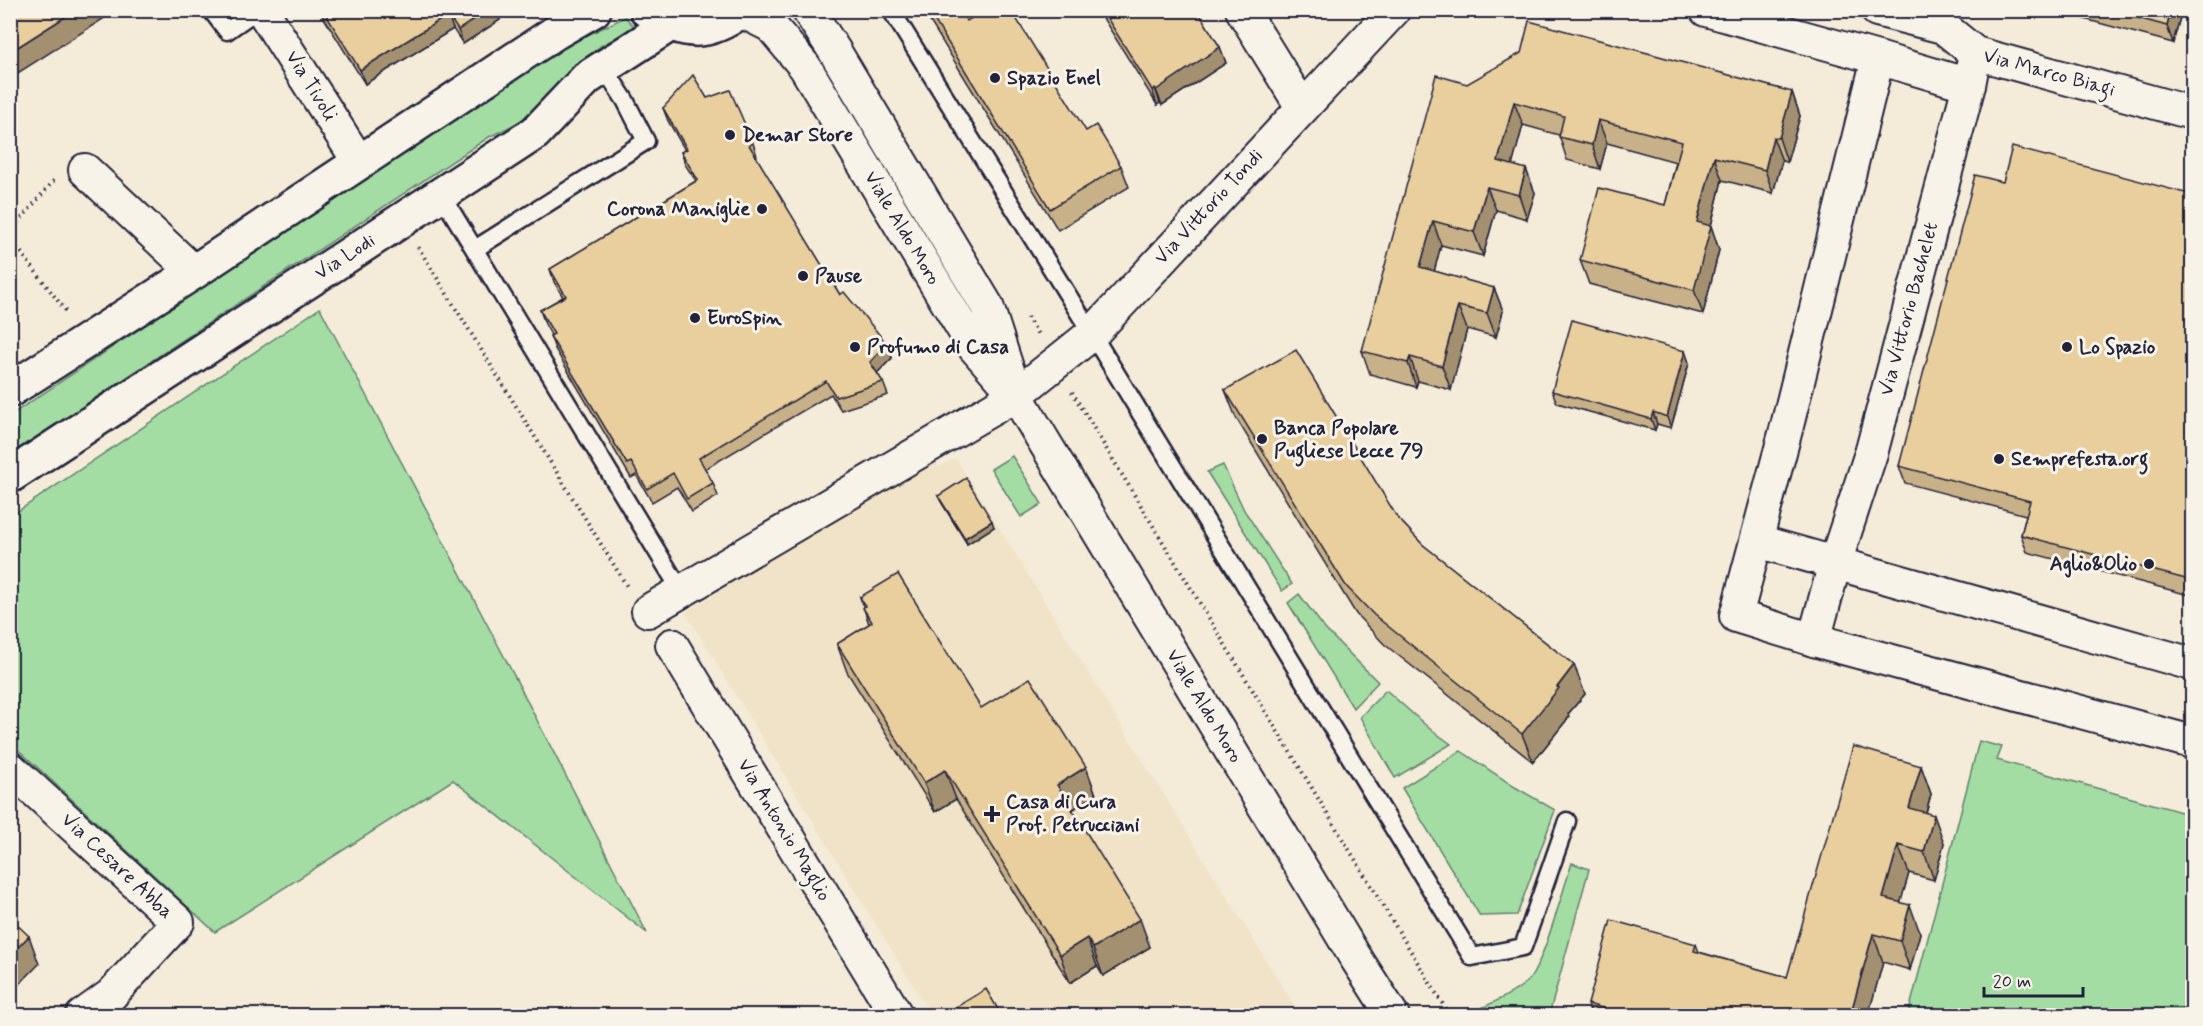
<svg xmlns="http://www.w3.org/2000/svg" width="2203" height="1026" viewBox="0 0 2203 1026" font-family="Mynerve,sans-serif">
  <style>
    .built { fill: #f1e3c7 }
    .green { fill: #a3dda3; stroke: #62806f; stroke-width: 1.5 }
    .lines { fill: none; stroke-linecap: round; stroke-linejoin: round }
    .lane-casing { stroke: #22223b; stroke-width: 21 }
    .street-casing { stroke: #22223b; stroke-width: 36 }
    .secondary-casing { stroke: #22223b; stroke-width: 38 }
    .path { stroke: #22223b; stroke-width: 4; stroke-dasharray: 1.5 4.5; stroke-linecap: butt }
    .lane { stroke: #f7f3e8; stroke-width: 16 }
    .street { stroke: #f7f3e8; stroke-width: 32 }
    .secondary { stroke: #f7f3e8; stroke-width: 33 }
    .wall { fill: #c8b188; stroke: #22223b; stroke-width: 1.5 }
    .shaded-wall { fill: #a3906f; stroke: #22223b; stroke-width: 1.5 }
    .building { fill: #e9ce9e; stroke: #22223b; stroke-width: 1.5 }
    .poi-dot { fill: #22223b; stroke: #f7f3e8; stroke-width: 2 }
    .labels { text-anchor: middle; dominant-baseline: central; stroke-width: 6; stroke-linejoin: round; paint-order: stroke }
    .street-label { font-size: 20px; fill: #22223b; stroke: #f7f3e8 }
    .poi-label { font-size: 20px; font-weight: bold; fill: #22223b; stroke: #f7f3e8; text-anchor: start }
  </style>
  <rect width="100%" height="100%" fill="#f4ecd9"/>
  <filter id="ink" filterUnits="userSpaceOnUse"><feTurbulence type="fractalNoise" baseFrequency=".0167" numOctaves="2"/><feDisplacementMap in="SourceGraphic" scale="12" xChannelSelector="R" yChannelSelector="G"/><feConvolveMatrix kernelMatrix="1 2 1 2 8 2 1 2 1" color-interpolation-filters="sRGB"/></filter>
  <g filter="url(#ink)">
    <!-- built -->
    <polygon class="built" points="956,458 1300,1015 931,1015 685,612 935,461 939,467"/>
    <!-- green -->
    <g class="green">
      <polygon points="625,17 636,28 602,45 575,67 541,103 519,122 489,137 11,454 11,415 557,50"/>
      <polygon points="320,308 507,662 647,933 453,780 215,932 11,743 11,516"/>
      <polygon points="1012,456 1042,504 1021,517 991,469"/>
      <polygon points="1223,465 1244,510 1292,584 1282,591 1207,472"/>
      <polygon points="1299,594 1325,629 1378,682 1353,708 1288,603"/>
      <polygon points="1386,690 1430,729 1451,744 1395,778 1360,717"/>
      <polygon points="1979,741 2002,747 1997,760 2192,815 2192,1015 1908,1015"/>
      <polygon points="1461,751 1515,787 1555,810 1517,915 1480,916 1402,788"/>
      <path d="M1572,863L1589,869L1549,1015H1467C1487,1005 1511,996 1528,981C1542,967 1564,887 1572,863Z"/>
    </g>
    <g class="lines">
      <!-- lane casing -->
      <g class="lane-casing">
        <g id="lane">
          <polyline points="211,10 227,31 257,10"/>
          <polyline points="891,10 1092,334 1472,957 1523,947 1567,821"/>
          <polyline points="441,194 681,591"/>
          <polyline points="475,249 646,141 625,100 604,68"/>
        </g>
      </g>
      <!-- street casing -->
      <g class="street-casing">
        <g id="street">
          <polyline points="262,10 359,162"/>
          <polyline points="808,10 834,50 987,306 1011,380"/>
          <polyline points="1242,10 1302,107"/>
          <polyline points="1706,10 1878,58 1969,85"/>
          <polyline points="1877,10 1943,27 1975,53 2192,113"/>
          <polyline points="741,11 771,26 805,67 974,347 1016,395 1354,955 1393,1016"/>
          <polyline points="1878,58 1787,426 1736,616 1814,640 2192,742"/>
          <polyline points="85,170 194,272"/>
          <polyline points="1757,541 2192,664"/>
          <polyline points="648,611 1016,395 1092,334 1394,10"/>
          <polyline points="1814,640 1835,563 1872,450 1969,85 1975,53"/>
          <polyline points="672,645 897,1016"/>
          <polyline points="10,768 178,922 111,995 82,1016"/>
        </g>
      </g>
      <!-- secondary casing -->
      <g class="secondary-casing">
        <g id="secondary">
          <path d="M647,10C682,34 707,37 742,10"/>
          <polyline points="10,390 194,272 556,32 594,10"/>
          <polyline points="10,476 535,133 587,78 669,25"/>
        </g>
      </g>
      <!-- path -->
      <g class="path">
        <polyline points="10,232 55,179"/>
        <polyline points="10,238 68,314"/>
        <polyline points="418,247 628,588"/>
        <polyline points="1027,317 1039,336"/>
        <polyline points="1072,392 1450,1016"/>
      </g>
      <!-- lane -->
      <use href="#lane" class="lane"/>
      <!-- street -->
      <use href="#street" class="street"/>
      <!-- secondary -->
      <use href="#secondary" class="secondary"/>
    </g>
    <!-- wall -->
    <g class="wall">
      <polygon points="319,10 496,10 500,20 463,44 453,29 365,84"/>
      <polygon points="923,10 961,10 967,21 1121,166 1129,187 1058,230"/>
      <polygon points="1098,10 1197,10 1220,47 1226,63 1162,105 1160,103 1157,105"/>
      <polygon points="2051,10 2182,10 2173,43"/>
      <polygon points="1467,84 1792,92 1800,116 1787,162 1782,161 1773,193 1722,180 1711,226 1719,250 1703,314 1589,284 1580,260 1665,205 1676,162 1607,143 1600,169 1567,160 1559,135 1523,125 1512,165 1526,169 1535,193 1527,219 1496,210 1483,256 1441,245 1434,271 1494,288 1503,311 1496,337 1467,329 1451,390 1418,381 1416,387 1370,374 1362,351"/>
      <polygon points="707,98 753,143 757,156 756,157 840,295 887,344 892,358 877,373 883,382 888,395 841,410 831,394 705,469 713,483 718,496 692,512 677,487 652,502 636,475 631,478 555,349 550,336 551,335 545,324 540,310 563,297 554,282 550,269 696,181 686,166 681,152 685,150 668,121 663,108"/>
      <polygon points="2003,182 2193,195 2193,596 2027,552 2021,535 2026,515 1905,483 1899,466"/>
      <polygon points="1685,351 1689,363 1671,428 1657,424 1655,430 1557,403 1552,391"/>
      <polygon points="1225,390 1397,517 1422,544 1574,665 1585,694 1568,714 1569,717 1533,762 1384,644 1356,614 1236,418"/>
      <polygon points="938,496 994,527 967,544 941,502"/>
      <polygon points="860,597 981,708 1086,767 1096,795 1072,810 1150,947 1103,976 1097,966 1070,983 956,799 935,812 847,672 837,644 869,624"/>
      <polygon points="1921,766 1931,794 1926,813 1944,843 1934,880 1909,873 1900,903 1920,933 1910,970 1883,962 1868,1016 1592,1016 1588,1004 1696,944 1699,952 1787,977"/>
    </g>
    <!-- shaded-wall -->
    <g class="shaded-wall">
      <polygon points="76,10 110,10 111,14 10,78 10,52"/>
      <polygon points="488,10 496,10 500,20 463,44 458,30"/>
      <polygon points="2171,10 2182,10 2173,43 2167,26"/>
      <polygon points="448,15 453,29 365,84 360,70"/>
      <polygon points="1220,47 1226,63 1162,105 1156,90"/>
      <polygon points="1155,88 1160,103 1157,105 1152,90"/>
      <polygon points="1792,92 1800,116 1787,162 1779,138"/>
      <polygon points="1514,102 1523,125 1507,185 1498,161"/>
      <polygon points="1598,120 1607,143 1600,169 1592,145"/>
      <polygon points="1773,137 1782,161 1773,193 1765,170"/>
      <polygon points="1714,157 1722,180 1711,226 1719,250 1703,314 1694,290 1697,222"/>
      <polygon points="1526,169 1535,193 1527,219 1519,195"/>
      <polygon points="1487,187 1496,210 1483,256 1474,232"/>
      <polygon points="1433,221 1441,245 1429,291 1420,267"/>
      <polygon points="1494,288 1503,311 1496,337 1487,313"/>
      <polygon points="1458,306 1467,329 1451,390 1442,366"/>
      <polygon points="887,344 892,358 875,375 870,362"/>
      <polygon points="1685,351 1689,363 1671,428 1667,417"/>
      <polygon points="1410,357 1418,381 1416,387 1408,363"/>
      <polygon points="1653,412 1657,424 1655,430 1651,419"/>
      <polygon points="992,521 994,527 967,544 965,538"/>
      <polygon points="1574,665 1585,694 1568,714 1569,717 1533,762 1522,734"/>
      <polygon points="1921,766 1931,794 1919,836 1909,808"/>
      <polygon points="1086,767 1096,795 1067,813 1057,785"/>
      <polygon points="945,770 956,799 935,812 924,783"/>
      <polygon points="1934,815 1944,843 1934,880 1924,852"/>
      <polygon points="1898,845 1909,873 1894,926 1883,898"/>
      <polygon points="1910,905 1920,933 1910,970 1900,941"/>
      <polygon points="1140,919 1150,947 1103,976 1093,948"/>
      <polygon points="1873,934 1883,962 1868,1016 1850,1016"/>
      <polygon points="29,936 39,964 10,994 10,955"/>
      <polygon points="1087,938 1097,966 1070,983 1060,955"/>
    </g>
    <!-- building -->
    <g class="building">
      <polygon points="10,10 76,10 10,52"/>
      <polygon points="323,10 488,10 458,30 448,15 360,70"/>
      <polygon points="928,10 961,10 967,21 984,10 1011,10 1086,131 1096,125 1121,166 1050,209"/>
      <polygon points="1102,10 1197,10 1220,47 1156,90 1155,88 1152,90"/>
      <polygon points="2109,10 2171,10 2167,26"/>
      <polygon points="1529,21 1792,92 1779,138 1773,137 1765,170 1714,157 1697,222 1711,226 1694,290 1580,260 1599,188 1665,205 1682,142 1598,120 1592,145 1559,137 1564,116 1514,102 1498,161 1526,169 1519,195 1487,187 1474,232 1433,221 1420,267 1494,288 1487,313 1458,306 1442,366 1410,357 1408,363 1362,351 1436,75 1467,84 1521,53"/>
      <polygon points="693,75 707,98 730,90 753,143 749,145 840,295 844,292 887,344 870,362 883,382 836,397 826,381 699,458 713,483 687,499 673,473 647,489 631,462 627,464 550,336 554,334 540,310 566,296 550,269 698,180 681,152 687,149 663,108"/>
      <polygon points="2012,147 2193,195 2193,581 2021,535 2030,501 1899,466 1975,175 2003,182"/>
      <polygon points="1572,320 1685,351 1667,417 1653,412 1651,419 1552,391"/>
      <polygon points="1296,350 1397,517 1422,544 1574,665 1557,687 1559,688 1522,734 1374,615 1346,586 1225,390"/>
      <polygon points="966,478 992,521 965,538 938,496"/>
      <polygon points="898,574 981,708 1030,678 1086,767 1057,785 1140,919 1093,948 1087,938 1060,955 945,770 924,783 837,644 872,622 863,608 865,606 860,597"/>
      <polygon points="1853,746 1921,766 1909,808 1934,815 1924,852 1898,845 1883,898 1910,905 1900,941 1873,934 1850,1016 1630,1016 1588,1004 1611,920 1696,944 1694,951 1787,977"/>
      <polygon points="10,918 29,936 10,955"/>
      <polygon points="986,989 1002,1016 957,1016 953,1009"/>
    </g>
  </g>
  <!-- markers -->
  <g class="poi-dot">
    <circle cx="995" cy="78" r="6"/>
    <circle cx="730" cy="135" r="6"/>
    <circle cx="762" cy="209" r="6"/>
    <circle cx="803" cy="276" r="6"/>
    <circle cx="695" cy="318" r="6"/>
    <circle cx="855" cy="347" r="6"/>
    <circle cx="2067" cy="347" r="6"/>
    <circle cx="1262" cy="439" r="6"/>
    <circle cx="1999" cy="459" r="6"/>
    <circle cx="2149" cy="564" r="6"/>
    <path d="M989 805h6v6h6v6h-6v6h-6v-6h-6v-6h6z"/>
  </g>
  <g class="labels">
    <!-- street labels -->
    <g class="street-label">
      <text transform="translate(2049 73) rotate(15)">Via Marco Biagi</text>
      <text transform="translate(311 86) rotate(58)">Via Tivoli</text>
      <text transform="translate(1209 207) rotate(-47)">Via Vittorio Tondi</text>
      <text transform="translate(902 228) rotate(59)">Viale Aldo Moro</text>
      <text transform="translate(345 257) rotate(-33)">Via Lodi</text>
      <text transform="translate(1909 309) rotate(-75)">Via Vittorio Bachelet</text>
      <text transform="translate(1204 706) rotate(59)">Viale Aldo Moro</text>
      <text transform="translate(784 830) rotate(59)">Via Antonio Maglio</text>
      <text transform="translate(117 866) rotate(43)">Via Cesare Abba</text>
    </g>
    <!-- poi labels -->
    <g class="poi-label">
      <text x="1007" y="78">Spazio Enel</text>
      <text x="742" y="135">Demar Store</text>
      <text x="750" y="209" text-anchor="end">Corona Maniglie</text>
      <text x="815" y="276">Pause</text>
      <text x="707" y="318">EuroSpin</text>
      <text x="867" y="347">Profumo di Casa</text>
      <text x="2079" y="347">Lo Spazio</text>
      <text x="1274" y="428">Banca Popolare<tspan x="1274" dy="23">Pugliese Lecce 79</tspan></text>
      <text x="2011" y="459">Semprefesta.org</text>
      <text x="2137" y="564" text-anchor="end">Aglio&amp;Olio</text>
      <text x="1006" y="802">Casa di Cura<tspan x="1006" dy="23">Prof. Petrucciani</tspan></text>
    </g>
  </g>
  <!-- margin -->
  <rect width="2203" height="1026" fill="none" stroke="#f7f3e8" stroke-width="36"/>
  <rect x="18" y="18" width="2167" height="990" fill="none" stroke="#22223b" stroke-width="2" filter="url(#ink)"/>
  <!-- scale -->
  <path d="M1984 987v9h99v-9" fill="none" stroke="#22223b" stroke-width="3"/>
  <text x="1993" y="987" font-size="18" fill="#22223b" stroke="#f7f3e8" stroke-width="4.5" paint-order="stroke">20 m</text>
</svg>
